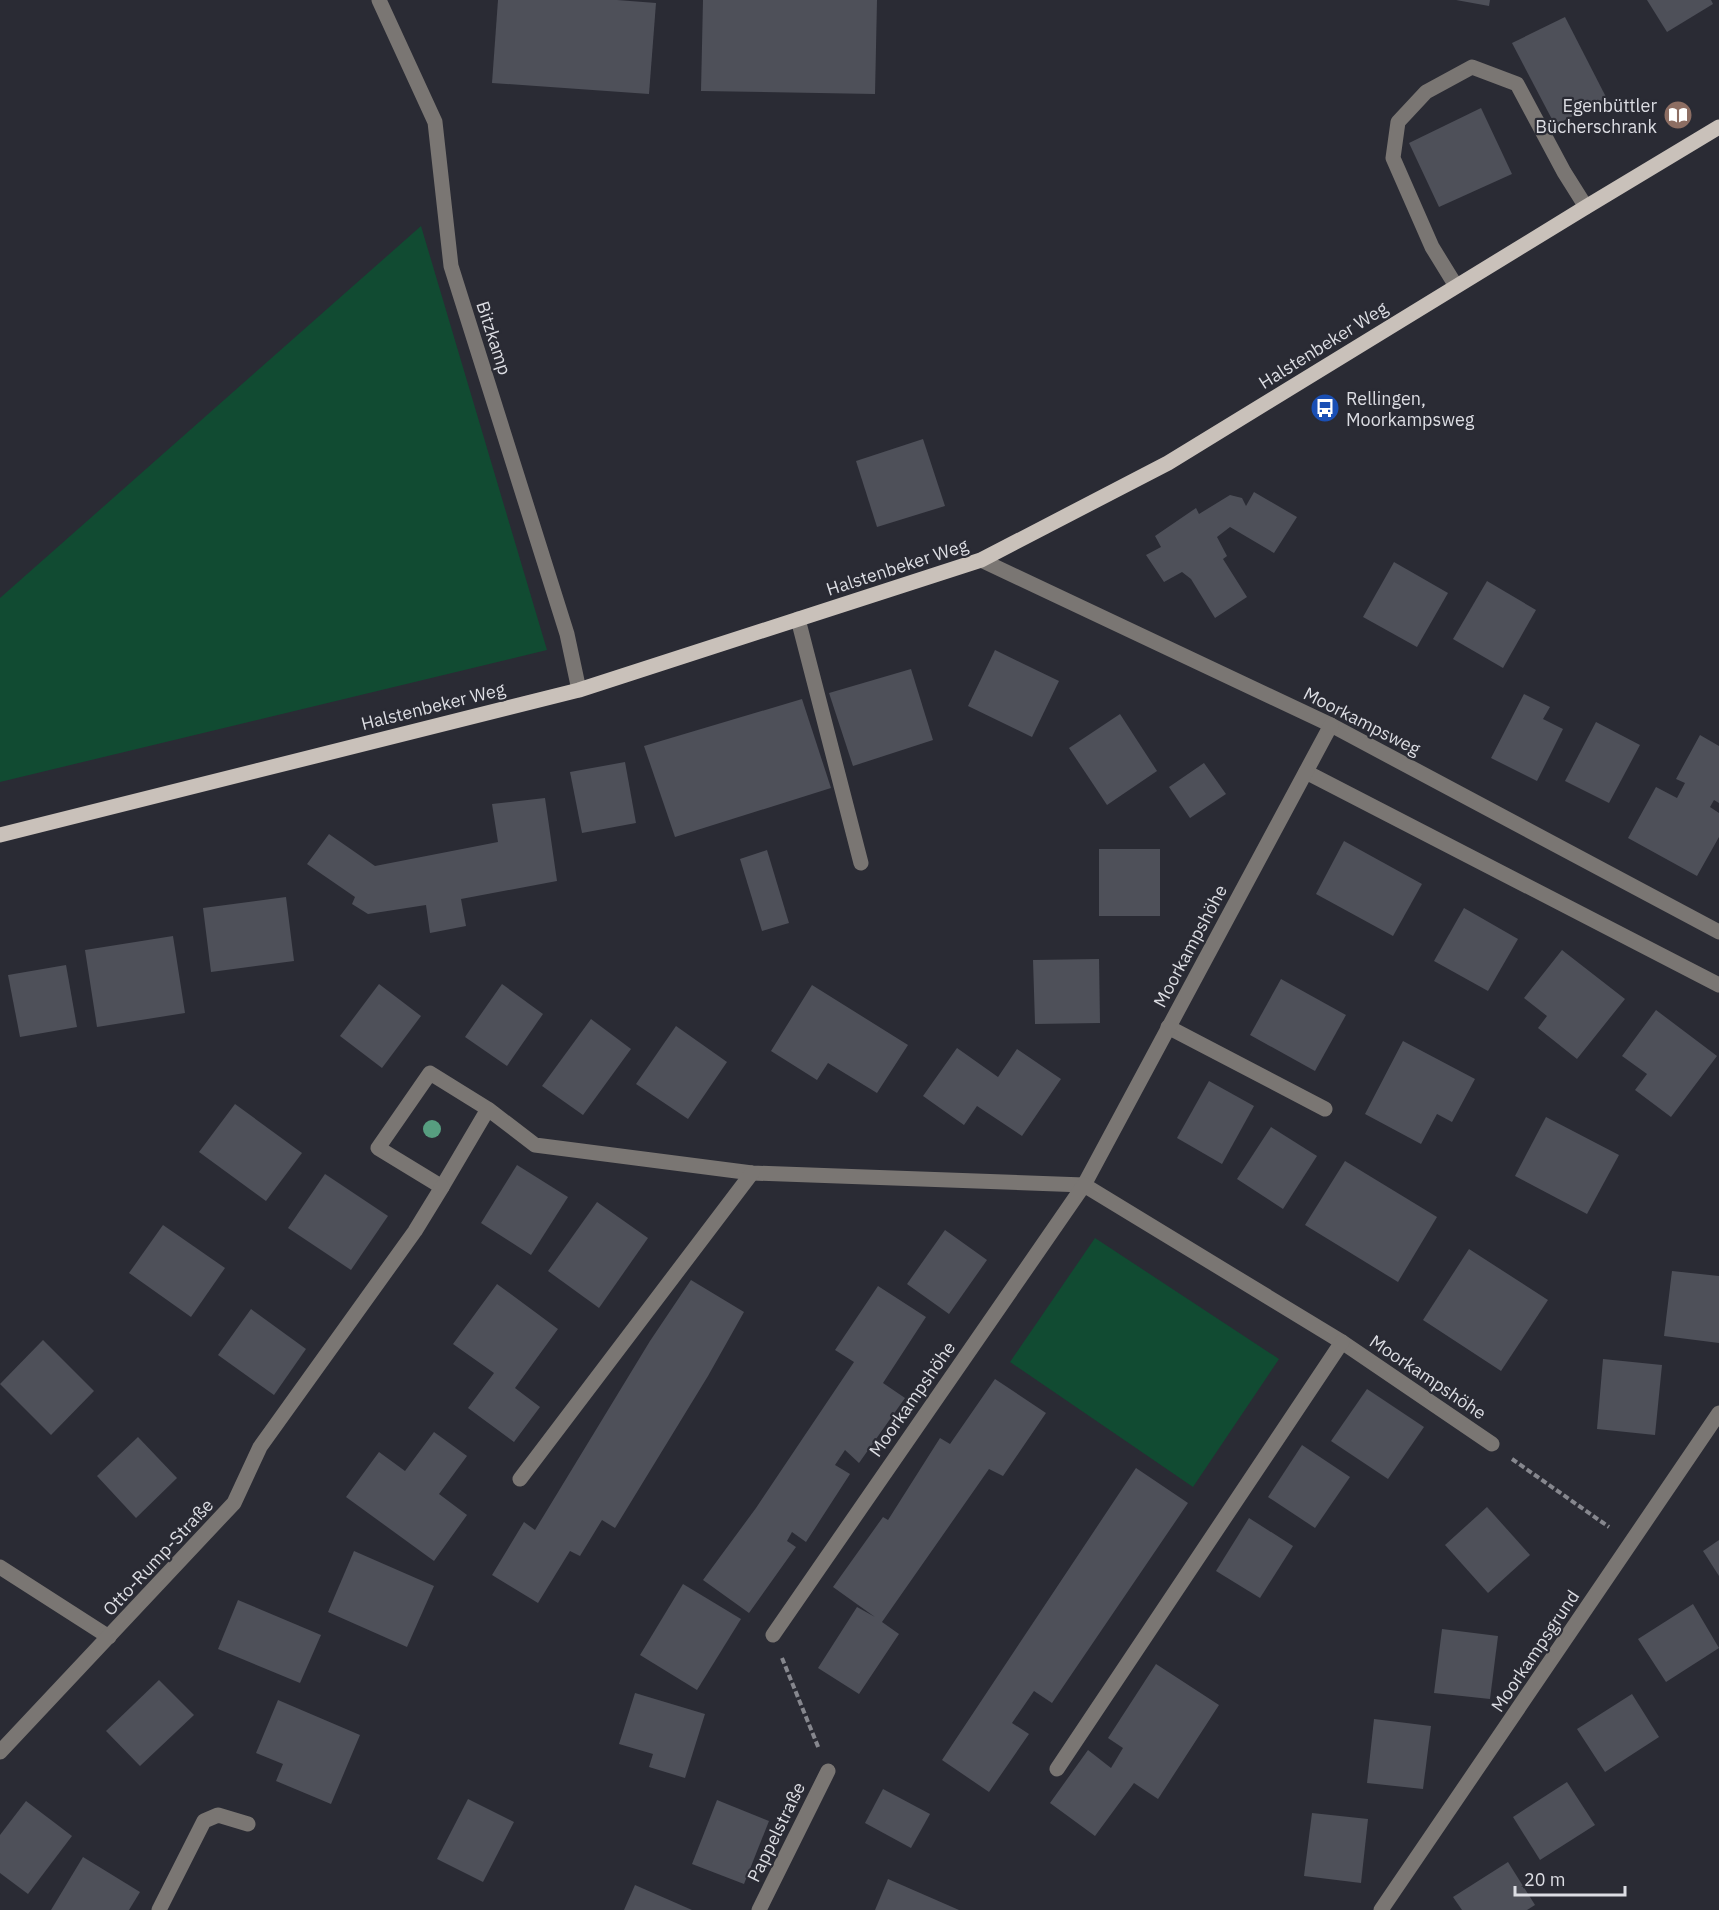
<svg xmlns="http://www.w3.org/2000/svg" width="1719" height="1910" viewBox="0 0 1719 1910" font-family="'IBM Plex Sans',sans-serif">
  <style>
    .green { fill: #114b32 }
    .building { fill: #4e5059 }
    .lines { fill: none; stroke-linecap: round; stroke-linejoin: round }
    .path { stroke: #86878e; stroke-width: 4; stroke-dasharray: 6 3; stroke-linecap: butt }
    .minor { stroke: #7a7673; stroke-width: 15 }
    .major { stroke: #c9c1ba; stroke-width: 15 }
    .tree { fill: #579e80 }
    .labels { text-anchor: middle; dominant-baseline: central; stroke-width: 4.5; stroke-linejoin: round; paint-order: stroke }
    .poi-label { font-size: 18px; fill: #dcdde3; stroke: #2a2b34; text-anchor: end }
    .street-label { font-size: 18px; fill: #dcdde3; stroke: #2a2b34 }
  </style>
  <rect width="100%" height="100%" fill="#2a2b34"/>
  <!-- green -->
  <g class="green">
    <polygon points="421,226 547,650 0,782 0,598"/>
    <polygon points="1095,1238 1279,1359 1193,1487 1010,1362"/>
  </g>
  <!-- building -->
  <g class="building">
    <polygon points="498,0 617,0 656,3 649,94 492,83"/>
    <polygon points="703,0 877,0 875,94 701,91"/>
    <polygon points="1456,0 1490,0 1489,6"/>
    <polygon points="1647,0 1711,0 1713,4 1667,32"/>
    <polygon points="1565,17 1607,99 1555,125 1512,43"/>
    <polygon points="1481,108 1512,174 1439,207 1409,143"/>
    <polygon points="923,439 945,506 877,527 856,461"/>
    <polygon points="1254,492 1297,517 1274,553 1230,527 1217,537 1227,556 1223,559 1247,597 1215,618 1191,579 1182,572 1164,582 1146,555 1161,547 1155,536 1196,508 1199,514 1230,495 1242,498 1246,506"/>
    <polygon points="1394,562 1448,593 1417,647 1363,617"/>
    <polygon points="1487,581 1536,610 1503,668 1453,639"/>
    <polygon points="995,650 1059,681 1032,737 968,706"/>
    <polygon points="911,669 933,740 853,766 829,693"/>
    <polygon points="1524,694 1550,707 1543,719 1563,729 1537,781 1491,758"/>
    <polygon points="802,699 831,788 675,837 644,746"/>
    <polygon points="1120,714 1157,771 1107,805 1069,748"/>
    <polygon points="1596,722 1640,745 1609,803 1565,781"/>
    <polygon points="1700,735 1719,746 1719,803 1714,800 1710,807 1719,813 1719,837 1697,876 1628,838 1656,787 1677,798 1685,783 1676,779"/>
    <polygon points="625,762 636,823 582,833 570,772"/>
    <polygon points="1204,763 1226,794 1190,818 1169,787"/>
    <polygon points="545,798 557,881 461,899 466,926 430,933 426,905 368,914 352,904 355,897 307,864 329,834 375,866 498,842 492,804"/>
    <polygon points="1344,841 1422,884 1393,936 1316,894"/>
    <rect x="1099" y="849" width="61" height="67"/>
    <polygon points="767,850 789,923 762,931 740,859"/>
    <polygon points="286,897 294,961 211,972 203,908"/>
    <polygon points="1464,908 1518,939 1488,991 1434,961"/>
    <polygon points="173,936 185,1013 97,1027 85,950"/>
    <polygon points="1562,950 1625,999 1577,1059 1538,1028 1547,1016 1524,998"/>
    <polygon points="1099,959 1100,1023 1035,1024 1033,960"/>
    <polygon points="66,965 77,1027 20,1037 8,975"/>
    <polygon points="1281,979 1346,1015 1315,1071 1250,1035"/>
    <polygon points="379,984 421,1016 382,1068 340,1036"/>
    <polygon points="502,984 543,1014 507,1066 465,1037"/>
    <polygon points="812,985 908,1045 877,1093 828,1063 817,1080 771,1051"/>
    <polygon points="1656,1010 1717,1056 1671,1117 1635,1090 1647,1074 1622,1056"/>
    <polygon points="591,1019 631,1049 583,1115 542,1086"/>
    <polygon points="676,1026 727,1062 688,1119 636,1084"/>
    <polygon points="1403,1041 1475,1079 1452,1122 1437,1114 1421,1144 1365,1114"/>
    <polygon points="957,1048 998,1077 1017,1049 1061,1079 1022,1136 977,1106 964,1125 923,1096"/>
    <polygon points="1209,1081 1254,1106 1222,1164 1177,1138"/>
    <polygon points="235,1104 302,1153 266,1201 199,1152"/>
    <polygon points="1546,1117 1619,1155 1587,1214 1515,1176"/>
    <polygon points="1271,1127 1317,1156 1283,1209 1237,1179"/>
    <polygon points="1345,1161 1437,1217 1398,1282 1305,1225"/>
    <polygon points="517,1165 568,1197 531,1255 481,1223"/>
    <polygon points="325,1174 388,1216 351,1270 288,1228"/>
    <polygon points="597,1202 648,1238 599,1308 548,1271"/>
    <polygon points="163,1225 225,1268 191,1317 129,1273"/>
    <polygon points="945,1230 987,1260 949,1314 907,1284"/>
    <polygon points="1469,1249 1548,1300 1501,1371 1423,1320"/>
    <polygon points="1672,1271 1719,1276 1719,1343 1664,1336"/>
    <polygon points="691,1280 744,1312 708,1376 615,1528 602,1520 580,1556 570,1551 538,1603 492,1575 524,1522 535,1530 650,1341"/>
    <polygon points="497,1284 558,1329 515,1388 540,1407 514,1442 468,1408 494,1373 453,1344"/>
    <polygon points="878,1286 926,1317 883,1383 905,1398 859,1463 845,1450 835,1465 850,1474 806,1542 792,1532 787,1541 796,1547 749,1613 703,1580 756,1508 854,1362 835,1350"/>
    <polygon points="251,1309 306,1349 274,1395 218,1355"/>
    <polygon points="43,1340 94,1391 51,1435 0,1384"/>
    <polygon points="1603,1359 1662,1365 1655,1435 1597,1429"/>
    <polygon points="995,1379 1046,1413 1003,1476 989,1469 882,1622 899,1634 859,1694 818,1668 857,1607 875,1617 833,1587 883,1517 888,1520 940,1438 950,1444"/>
    <polygon points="1367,1389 1424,1427 1388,1479 1331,1441"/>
    <polygon points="434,1432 467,1456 439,1494 467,1515 434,1561 346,1497 379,1452 405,1471"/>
    <polygon points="138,1437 177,1478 136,1518 97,1476"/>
    <polygon points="1302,1445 1350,1477 1315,1528 1268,1497"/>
    <polygon points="1136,1468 1188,1503 1052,1703 1034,1691 1012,1723 1029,1734 989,1792 942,1760"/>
    <polygon points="1487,1507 1530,1555 1488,1593 1445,1545"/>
    <polygon points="1249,1518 1293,1546 1260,1598 1216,1571"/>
    <polygon points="1719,1540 1719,1576 1703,1551"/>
    <polygon points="354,1551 434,1586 407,1647 328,1612"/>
    <polygon points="683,1584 741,1619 697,1690 640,1655"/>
    <polygon points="238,1600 321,1635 300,1683 218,1649"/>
    <polygon points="1693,1604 1719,1648 1666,1682 1638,1639"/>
    <polygon points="1442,1629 1498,1636 1490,1699 1434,1693"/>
    <polygon points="1156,1664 1219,1705 1158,1799 1134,1783 1095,1836 1050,1803 1088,1750 1111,1768 1123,1748 1108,1738"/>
    <polygon points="159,1680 194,1715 140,1766 106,1731"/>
    <polygon points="635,1693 705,1714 685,1778 649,1767 653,1754 619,1744"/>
    <polygon points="1632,1694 1659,1737 1605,1772 1577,1729"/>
    <polygon points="278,1700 360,1735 331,1804 276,1781 283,1764 256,1753"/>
    <polygon points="1374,1719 1431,1726 1423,1789 1367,1783"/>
    <polygon points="1567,1782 1595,1825 1540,1860 1513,1817"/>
    <polygon points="883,1789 930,1814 911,1848 865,1823"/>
    <polygon points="468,1799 514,1822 483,1882 437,1859"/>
    <polygon points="717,1800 769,1821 744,1884 692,1864"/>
    <polygon points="26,1801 72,1836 28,1894 0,1873 0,1835"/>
    <polygon points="1312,1813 1368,1819 1361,1883 1304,1876"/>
    <polygon points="83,1857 140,1892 129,1910 51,1910"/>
    <polygon points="1508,1862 1535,1905 1527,1910 1462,1910 1453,1897"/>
    <polygon points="888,1879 959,1910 875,1910"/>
    <polygon points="635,1885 692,1910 624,1910"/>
  </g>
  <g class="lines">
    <!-- path -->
    <g class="path">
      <polyline points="1512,1459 1609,1527"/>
      <polyline points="782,1658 819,1749"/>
    </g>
    <!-- minor -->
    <g class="minor">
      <polyline points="379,0 435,122 451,266 567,634 579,690"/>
      <polyline points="1456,286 1432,247 1393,158 1398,122 1426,92 1472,67 1517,84 1564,172 1586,207"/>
      <polyline points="981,560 1331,725 1719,932"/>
      <polyline points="798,619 861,863"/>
      <polyline points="1306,772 1719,985"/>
      <polyline points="1168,1027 1325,1109"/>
      <polyline points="488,1109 442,1187 378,1148 430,1073 488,1109 535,1145 752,1173 1084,1185 1331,725"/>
      <polyline points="520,1479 752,1173"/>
      <polyline points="0,1567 109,1637"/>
      <polyline points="773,1635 1084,1185 1342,1342 1492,1444"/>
      <polyline points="0,1752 234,1503 260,1447 415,1231 442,1187"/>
      <polyline points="1057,1769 1342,1342"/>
      <polyline points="159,1910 204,1821 218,1815 248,1824"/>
      <polyline points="759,1910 828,1771"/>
      <polyline points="1381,1910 1719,1413"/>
    </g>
    <!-- major -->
    <polyline class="major" points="0,835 579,690 981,560 1168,463 1586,207 1719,127"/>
  </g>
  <!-- trees -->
  <circle class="tree" cx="432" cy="1129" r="9"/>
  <!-- icons -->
  <defs>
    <g id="library-disc" transform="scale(1.5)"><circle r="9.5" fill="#8d6e63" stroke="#2a2b34"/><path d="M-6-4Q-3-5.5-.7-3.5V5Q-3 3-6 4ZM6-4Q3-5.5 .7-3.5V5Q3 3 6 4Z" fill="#fff"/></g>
    <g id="bus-disc" transform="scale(1.5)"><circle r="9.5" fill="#1a4fb4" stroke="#2a2b34"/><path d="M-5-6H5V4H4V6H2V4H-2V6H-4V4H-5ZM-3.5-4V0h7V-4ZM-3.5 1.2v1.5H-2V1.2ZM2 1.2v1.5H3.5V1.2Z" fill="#fff"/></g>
  </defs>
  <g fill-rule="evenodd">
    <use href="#library-disc" x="1678" y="115"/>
    <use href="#bus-disc" x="1325" y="408"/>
  </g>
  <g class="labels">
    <!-- poi labels -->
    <g class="poi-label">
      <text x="1657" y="105">Egenbüttler<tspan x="1657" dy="21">Bücherschrank</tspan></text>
      <text x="1346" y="398" text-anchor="start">Rellingen,<tspan x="1346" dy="21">Moorkampsweg</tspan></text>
    </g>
    <!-- street labels -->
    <g class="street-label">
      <text transform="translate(494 338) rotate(72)">Bitzkamp</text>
      <text transform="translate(1323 345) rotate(-32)">Halstenbeker Weg</text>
      <text transform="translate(897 567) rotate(-18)">Halstenbeker Weg</text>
      <text transform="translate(433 706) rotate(-14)">Halstenbeker Weg</text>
      <text transform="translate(1362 721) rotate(27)">Moorkampsweg</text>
      <text transform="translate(1190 946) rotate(-62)">Moorkampshöhe</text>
      <text transform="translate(1428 1377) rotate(34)">Moorkampshöhe</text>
      <text transform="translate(912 1399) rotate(-55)">Moorkampshöhe</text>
      <text transform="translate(158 1557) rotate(-47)">Otto-Rump-Straße</text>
      <text transform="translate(1535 1651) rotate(-56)">Moorkampsgrund</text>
      <text transform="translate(776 1832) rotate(-64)">Pappelstraße</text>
    </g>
  </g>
  <!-- scale -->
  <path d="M1515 1886v9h110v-9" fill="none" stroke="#dcdde3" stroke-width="3"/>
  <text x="1524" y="1886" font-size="18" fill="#dcdde3" stroke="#2a2b34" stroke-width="4.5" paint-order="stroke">20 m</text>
</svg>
